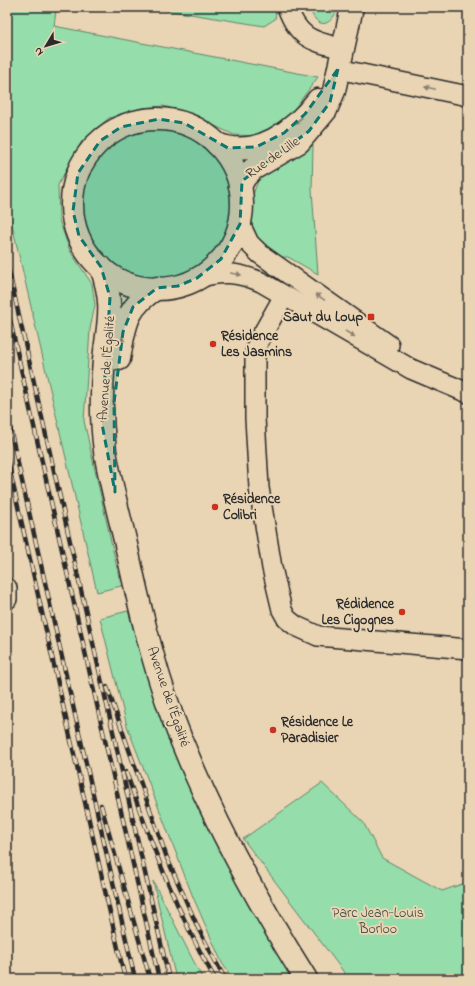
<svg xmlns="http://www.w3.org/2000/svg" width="475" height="986" viewBox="0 0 475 986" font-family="'Indie Flower',sans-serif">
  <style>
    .green { fill: #95ddab; stroke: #60846b }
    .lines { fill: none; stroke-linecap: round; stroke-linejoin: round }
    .minor-casing { stroke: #2b2b2b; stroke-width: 22 }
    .tertiary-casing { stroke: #2b2b2b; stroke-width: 25 }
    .minor { stroke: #e9d4b3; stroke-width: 19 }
    .tertiary { stroke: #e9d4b3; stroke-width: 22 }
    .rail-casing { stroke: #2b2b2b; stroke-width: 4.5 }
    .rail { stroke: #e9d4b3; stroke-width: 3; stroke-dasharray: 9; stroke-linecap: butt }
    .oneway { fill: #8a806f }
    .marked { fill: #0f766e; fill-opacity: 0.2; stroke: #0f766e; stroke-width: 3; stroke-dasharray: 8 5; stroke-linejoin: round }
    .poi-dot { fill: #c8321e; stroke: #e9d4b3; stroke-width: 1.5 }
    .labels { text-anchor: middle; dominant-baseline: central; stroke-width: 4; stroke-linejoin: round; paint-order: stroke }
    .street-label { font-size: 14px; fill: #2b2b2b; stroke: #e9d4b3 }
    .poi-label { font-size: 14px; font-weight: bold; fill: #2b2b2b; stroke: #e9d4b3; text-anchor: start }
    .park-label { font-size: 14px; fill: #3b463e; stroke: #e9d4b3 }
  </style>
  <rect width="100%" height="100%" fill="#e9d4b3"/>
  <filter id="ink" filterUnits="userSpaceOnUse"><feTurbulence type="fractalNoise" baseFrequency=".025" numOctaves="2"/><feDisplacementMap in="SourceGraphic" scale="8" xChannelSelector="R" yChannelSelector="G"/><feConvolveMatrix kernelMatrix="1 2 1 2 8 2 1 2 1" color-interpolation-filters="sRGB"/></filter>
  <g filter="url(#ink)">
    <!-- green -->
    <g class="green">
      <polygon points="7,7 31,7 56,11 54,26 318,77 286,120 259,136 234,135 192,115 164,106 141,108 109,118 82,141 58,185 59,220 70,251 92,284 95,305 90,329 84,421 121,586 97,592 7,203"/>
      <polygon points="147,7 274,7 276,12 275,19 264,26"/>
      <path d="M325,7H338C333,23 320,32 311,12Z"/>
      <circle cx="157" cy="204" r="74"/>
      <polygon points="313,145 312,190 318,274 288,257 280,257 253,233 250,203 260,175"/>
      <path d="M128,611C140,649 150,689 164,727C199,815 244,898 294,979H233L222,963L193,897L127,726L100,618Z"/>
      <polygon points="322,783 363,822 382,858 442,891 468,882 468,979 349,979 243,839"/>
      <polygon points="153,881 198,970 203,979 176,979"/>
    </g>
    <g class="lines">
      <!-- minor casing -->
      <g class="minor-casing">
        <g id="minor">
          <path d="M287,7C299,40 313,41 344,49"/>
          <polyline points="338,69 468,96"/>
          <polyline points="240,224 249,243 260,254 389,345"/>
          <path d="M197,278C222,271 237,272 261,282L411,369L468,393"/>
          <polyline points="284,296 258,342 255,353 255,418 259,488 272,568 282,610 287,619 296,626 318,636 468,649"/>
          <polyline points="7,588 7,599"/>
        </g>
      </g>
      <!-- tertiary casing -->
      <g class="tertiary-casing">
        <g id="tertiary">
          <circle cx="157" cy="204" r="85"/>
          <path d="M217,144C257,160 294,131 318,100"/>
          <polyline points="240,186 245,177 253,169 299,142 326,110 334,91 352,7"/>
          <path d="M101,267C115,306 108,321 104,360C101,390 101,421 105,451C110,481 118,511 125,540C138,600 151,658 172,716C206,808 254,896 306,979"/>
          <path d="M119,359C125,325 125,308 157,288"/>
        </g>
      </g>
      <!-- minor -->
      <use href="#minor" class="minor"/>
      <!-- tertiary -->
      <use href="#tertiary" class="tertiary"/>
      <!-- rail casing -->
      <g class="rail-casing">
        <g id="rail">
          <polyline points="7,263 169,979"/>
          <polyline points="7,307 159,979"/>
          <polyline points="7,415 135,979"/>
          <polyline points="7,458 125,979"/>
          <polyline points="107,687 167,858 199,930 225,979"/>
          <path d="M126,772C151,843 177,913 215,979"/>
          <polyline points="101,805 150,979"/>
        </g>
      </g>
      <!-- rail -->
      <use href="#rail" class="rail"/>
    </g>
    <!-- one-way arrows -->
    <defs><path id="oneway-solid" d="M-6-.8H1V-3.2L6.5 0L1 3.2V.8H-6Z"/></defs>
    <g class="oneway">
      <use href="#oneway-solid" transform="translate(430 88) rotate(-168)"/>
      <use href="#oneway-solid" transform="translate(298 121) rotate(138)"/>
      <use href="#oneway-solid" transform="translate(236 274) rotate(10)"/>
      <use href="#oneway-solid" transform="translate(320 297) rotate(-145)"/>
      <use href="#oneway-solid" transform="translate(350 334) rotate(31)"/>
      <use href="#oneway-solid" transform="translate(122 342) rotate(-81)"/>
    </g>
  </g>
  <!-- marked area -->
  <path class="marked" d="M338,69L330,102L309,131L242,181L240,224L221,259L197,278L178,286L157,288L133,307L123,332L114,403L115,492L102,424L110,297L101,267L79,236L73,211L78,173L100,141L121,127L159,119L184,123L228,148L256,147L284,133L305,114Z"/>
  <!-- markers -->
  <g class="poi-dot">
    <rect x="367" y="313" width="8" height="8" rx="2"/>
    <circle cx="213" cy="344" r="4"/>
    <circle cx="215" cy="507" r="4"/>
    <circle cx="402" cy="612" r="4"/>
    <circle cx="273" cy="730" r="4"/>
  </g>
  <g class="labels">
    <!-- street labels -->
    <g class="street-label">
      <text transform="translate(273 158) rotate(-35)">Rue de Lille</text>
      <text transform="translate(107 368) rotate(-86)">Avenue de l'Égalité</text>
      <text transform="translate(168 697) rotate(71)">Avenue de l'Égalité</text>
    </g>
    <!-- poi labels -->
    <g class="poi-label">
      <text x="363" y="317" text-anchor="end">Saut du Loup</text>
      <text x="221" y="336">Résidence<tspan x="221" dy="16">Les Jasmins</tspan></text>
      <text x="223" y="499">Résidence<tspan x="223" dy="16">Colibri</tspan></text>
      <text x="394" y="604" text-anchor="end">Rédidence<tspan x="394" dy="16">Les Cigognes</tspan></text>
      <text x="281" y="722">Résidence Le<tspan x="281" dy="16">Paradisier</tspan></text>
    </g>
    <!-- park labels -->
    <g class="park-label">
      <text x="378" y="913">Parc Jean-Louis<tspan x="378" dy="16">Borloo</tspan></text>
    </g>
  </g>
  <!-- margin -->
  <rect width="475" height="986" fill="none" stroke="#e9d4b3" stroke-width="24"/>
  <rect x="12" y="12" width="451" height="962" fill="none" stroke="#2b2b2b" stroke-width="1.5" filter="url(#ink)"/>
  <!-- north arrow -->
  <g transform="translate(46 46) rotate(232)" stroke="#e9d4b3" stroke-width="3" paint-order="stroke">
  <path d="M0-3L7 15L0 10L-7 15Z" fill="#2b2b2b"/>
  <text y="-6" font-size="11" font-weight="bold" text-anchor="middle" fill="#2b2b2b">N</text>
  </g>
</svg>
